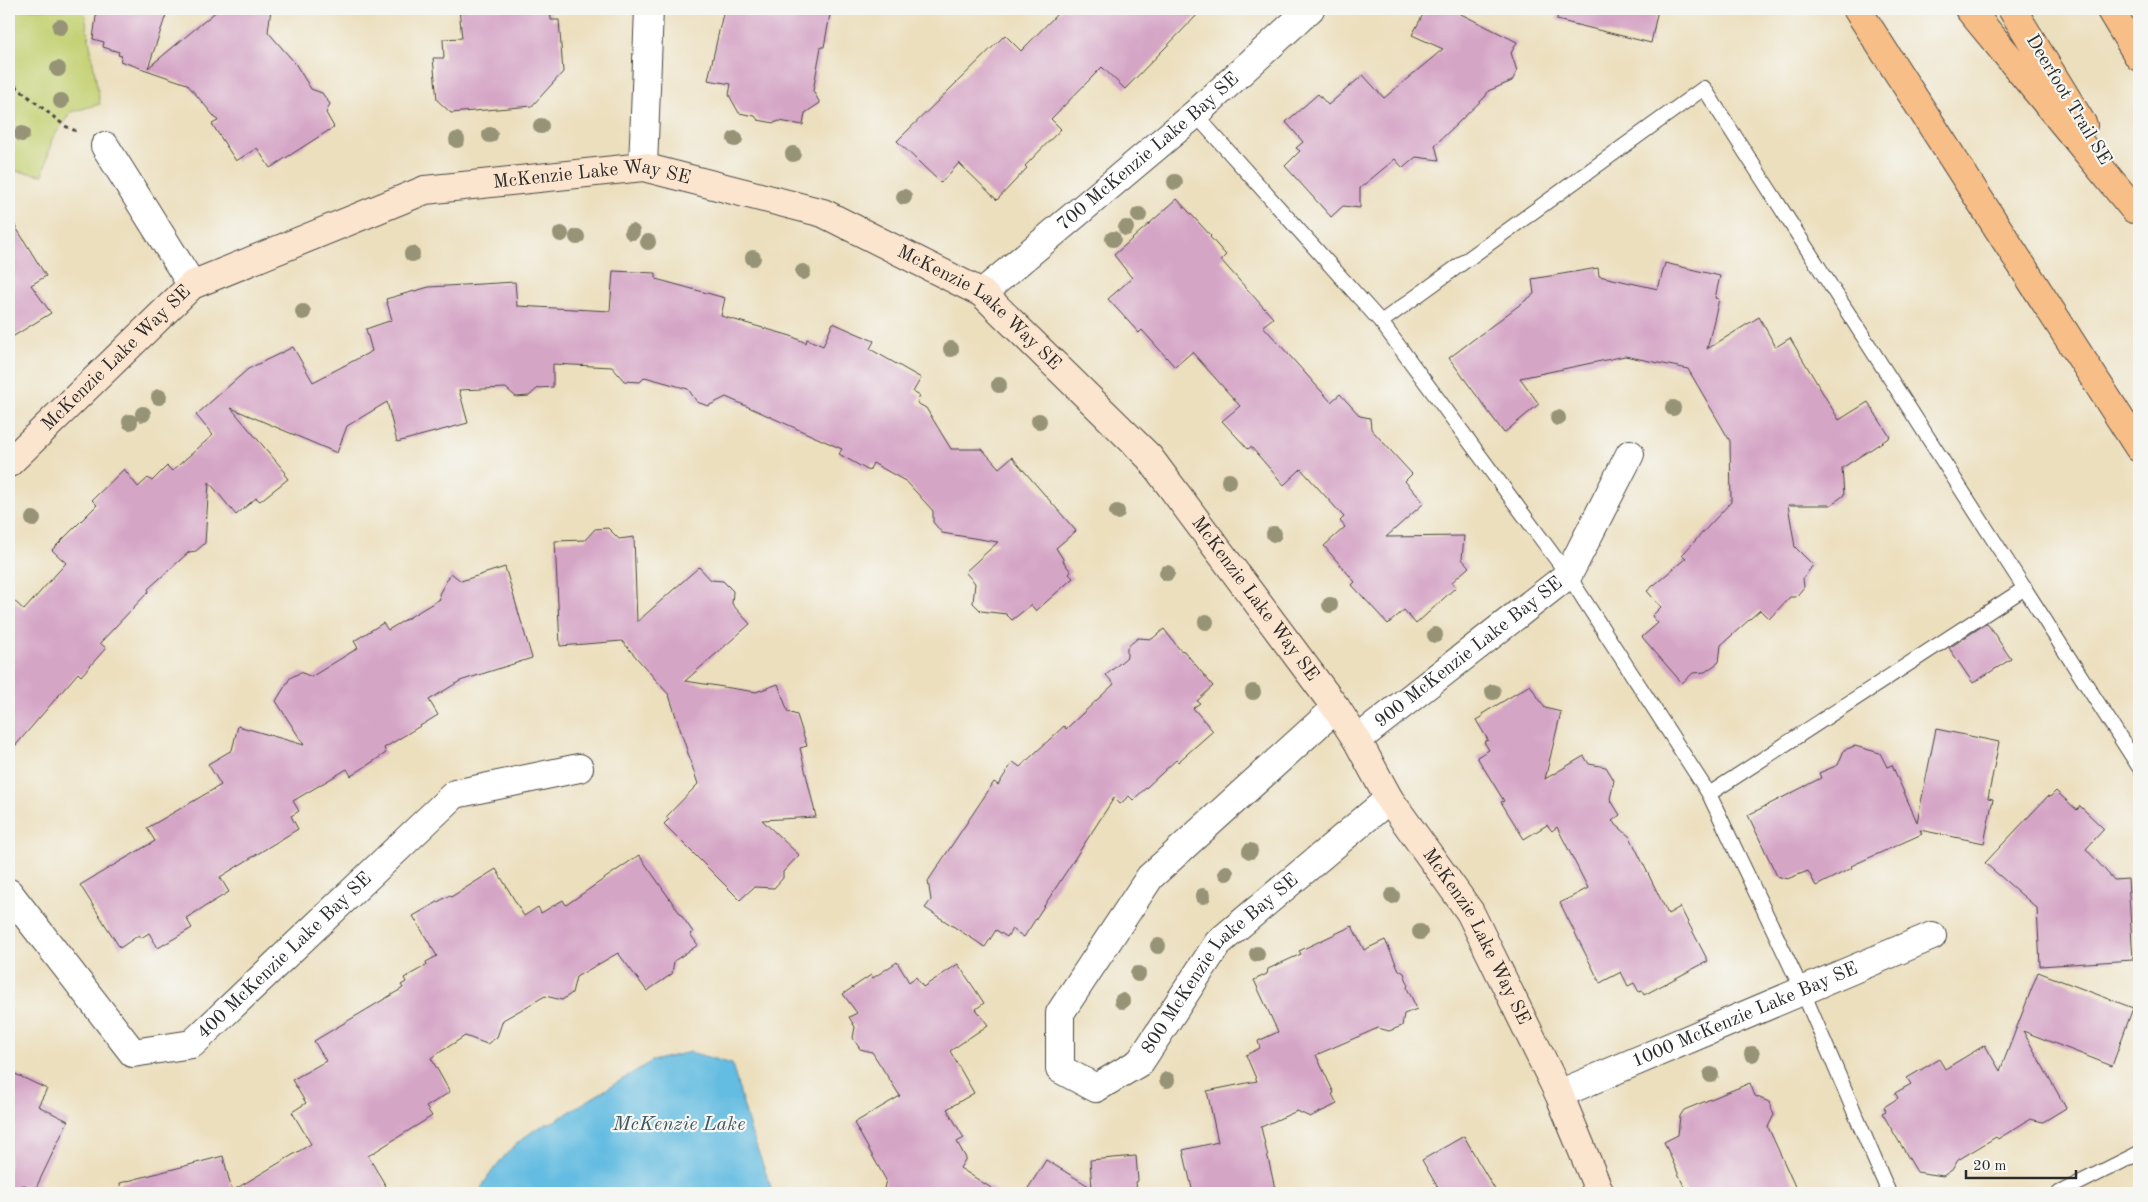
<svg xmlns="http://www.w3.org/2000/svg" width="2148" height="1202" viewBox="0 0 2148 1202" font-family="'Old Standard TT',serif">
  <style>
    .green { fill: #c4d173; stroke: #787e4f }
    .water { fill: #64bce1; stroke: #487486 }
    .building { fill: #d5a5c6 }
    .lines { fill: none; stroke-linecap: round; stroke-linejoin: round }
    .lane-casing { stroke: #484641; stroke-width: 16 }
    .street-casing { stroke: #484641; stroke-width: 30 }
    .secondary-casing { stroke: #484641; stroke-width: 30 }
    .highway-casing { stroke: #484641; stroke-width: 30 }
    .path { stroke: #484641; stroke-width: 3; stroke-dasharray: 4 4; stroke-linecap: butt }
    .lane { stroke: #fff; stroke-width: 14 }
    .street { stroke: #fff; stroke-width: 28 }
    .secondary { stroke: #fce5cf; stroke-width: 28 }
    .highway { stroke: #f7be88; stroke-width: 28 }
    .tree { fill: #979377 }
    .labels { text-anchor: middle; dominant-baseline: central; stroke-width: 4.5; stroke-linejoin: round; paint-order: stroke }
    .street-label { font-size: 19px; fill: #2b2b2b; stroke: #f6f6f2 }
    .water-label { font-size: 20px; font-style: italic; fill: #3c5662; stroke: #f6f6f2 }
  </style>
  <rect width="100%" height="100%" fill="#f6f6f2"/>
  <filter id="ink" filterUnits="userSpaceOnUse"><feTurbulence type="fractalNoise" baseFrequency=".02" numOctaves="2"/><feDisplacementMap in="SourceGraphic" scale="10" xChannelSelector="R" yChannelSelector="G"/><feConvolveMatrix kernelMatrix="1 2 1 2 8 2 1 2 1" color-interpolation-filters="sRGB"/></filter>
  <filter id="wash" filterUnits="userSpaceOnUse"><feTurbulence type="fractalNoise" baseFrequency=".0096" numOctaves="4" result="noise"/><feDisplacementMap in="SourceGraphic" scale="20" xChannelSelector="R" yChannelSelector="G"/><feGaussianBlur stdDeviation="1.12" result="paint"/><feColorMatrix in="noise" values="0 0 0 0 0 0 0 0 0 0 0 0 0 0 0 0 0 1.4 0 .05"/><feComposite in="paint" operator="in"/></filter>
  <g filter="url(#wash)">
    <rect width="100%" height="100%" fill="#ecdfbe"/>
    <!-- green -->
    <polygon class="green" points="9,9 84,9 100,104 71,112 52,139 43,175 9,170"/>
    <!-- water -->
    <path class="water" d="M690,1052L732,1064L750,1129L773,1193H479C489,1169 527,1127 553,1122L652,1061Z"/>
    <g id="blocks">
      <!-- building -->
      <g class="building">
        <polygon points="97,9 168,9 148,68 219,9 271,9 268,32 295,63 311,89 322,93 330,104 326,113 334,127 270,168 257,148 236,161 212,124 218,121 187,84 120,61 122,56 118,55 119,52 103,47 104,42 93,39"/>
        <polygon points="459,9 550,9 551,20 559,20 563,72 532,106 451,113 437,100 433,58 444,58 443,39 462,38"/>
        <polygon points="724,9 831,9 824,47 821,47 813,91 820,103 805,113 803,125 779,121 774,123 758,120 755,116 739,113 729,95 731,84 708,80"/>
        <polygon points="1062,9 1203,9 1125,89 1102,67 1051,119 1061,129 1025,166 1027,168 997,200 959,163 941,183 897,141 1005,35 1021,51"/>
        <polygon points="1426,9 1451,9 1517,42 1511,53 1517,71 1512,81 1488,91 1486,96 1435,145 1439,160 1416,157 1403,168 1395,159 1360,188 1360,208 1343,206 1331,217 1285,166 1300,151 1296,148 1303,142 1286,122 1318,94 1328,105 1363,75 1384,98 1443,49 1412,35"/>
        <polygon points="1558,9 1658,9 1651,43 1557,20"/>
        <polygon points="1177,199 1211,236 1210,237 1226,255 1221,260 1273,318 1263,326 1331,402 1340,394 1360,416 1370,418 1371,429 1412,474 1405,481 1424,503 1386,537 1464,536 1462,559 1469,567 1452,582 1456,587 1416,624 1404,610 1388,624 1352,585 1355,582 1324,546 1345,527 1340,521 1344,517 1301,469 1284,485 1251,447 1248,449 1222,421 1240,406 1192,352 1175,367 1142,330 1139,333 1108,299 1132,278 1114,255"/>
        <polygon points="9,216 46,276 31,285 51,313 9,339"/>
        <polygon points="1665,263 1720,276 1715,298 1719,299 1707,349 1759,317 1776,347 1790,338 1839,420 1868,402 1890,437 1842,468 1844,495 1831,505 1788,505 1795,547 1813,565 1803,579 1804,587 1796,597 1790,597 1769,619 1760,610 1721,645 1719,662 1705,672 1693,673 1682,683 1642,637 1658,623 1652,616 1661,607 1647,591 1686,558 1682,555 1731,502 1730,441 1688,369 1625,356 1520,378 1539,404 1504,433 1449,358 1534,294 1532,279 1598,268 1599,276 1658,289"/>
        <polygon points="613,271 656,273 656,279 725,298 721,316 791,336 806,343 807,339 823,346 833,323 874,341 870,349 921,378 913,392 920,396 917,403 926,408 951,449 982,449 999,468 1012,457 1076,531 1056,548 1063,559 1063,561 1071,572 1069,574 1073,578 1036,611 1031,605 1012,620 1006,614 981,611 973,603 975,583 965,572 998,542 942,533 933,522 933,511 907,482 873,463 869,471 839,454 842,449 726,397 708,406 697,402 688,389 645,377 640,382 624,381 612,367 553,364 553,387 538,388 529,396 516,397 506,388 459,390 468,423 397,442 387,402 347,426 337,453 231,408 286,473 284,474 288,479 260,501 256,498 236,515 209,482 205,543 196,551 189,552 148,589 149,591 100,643 106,648 81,676 78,673 9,753 9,596 24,610 66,563 52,550 97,505 92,500 124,469 138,487 148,478 152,481 167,466 172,471 213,435 196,415 248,369 293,347 313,382 372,351 366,329 392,320 386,299 429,287 515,282 517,306 610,311"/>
        <polygon points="608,528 619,539 634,537 637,622 699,567 711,580 723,581 733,591 732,604 750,624 685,681 756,692 778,684 788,712 797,715 807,746 800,748 816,817 762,820 799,855 783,872 783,878 774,888 754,887 740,900 664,824 669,819 666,817 698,784 669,695 622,641 560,646 555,541 585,540 595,529"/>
        <polygon points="505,567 532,658 460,681 429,700 438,715 384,748 386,753 351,776 347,769 293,801 299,811 291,816 298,829 220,877 229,892 186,918 192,928 158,948 149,933 141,938 139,935 120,948 80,885 155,841 147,828 221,785 208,764 232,750 238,726 304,745 276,701 290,678 301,672 311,677 358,648 354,641 383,623 388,630 440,599 439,594 451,573 461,581"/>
        <polygon points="1987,623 2011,659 1973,683 1949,648"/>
        <polygon points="1164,629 1180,650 1184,651 1213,686 1197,701 1200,703 1193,708 1213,731 1178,762 1176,760 1133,800 1129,796 1120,804 1114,798 1024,937 1012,929 1007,937 996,930 985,947 925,908 931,900 928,881 994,782 998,785 1013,762 1020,767 1064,726 1066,729 1114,684 1106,675 1127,657 1127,647 1138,638 1152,639"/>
        <polygon points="1530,685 1545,708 1561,712 1545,779 1584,756 1589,764 1606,767 1614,780 1610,799 1620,815 1612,821 1630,837 1668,914 1680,907 1708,961 1644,995 1642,991 1639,992 1634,983 1628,986 1621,972 1600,983 1560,903 1588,888 1557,827 1552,831 1547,825 1524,839 1501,802 1504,801 1477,757 1489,750 1484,742 1488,740 1476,720 1483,716 1482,714"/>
        <polygon points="1936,729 1999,742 1988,798 1993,799 1984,843 1920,830 1922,834 1851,866 1852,868 1816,886 1808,871 1787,879 1777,876 1748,815 1821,778 1819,773 1838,765 1844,750 1855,746 1880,753 1887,767 1892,765 1917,822"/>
        <polygon points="2056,791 2077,810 2080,806 2104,829 2086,849 2114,880 2128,879 2133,960 2040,966 2037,908 1985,863 2048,796 2050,797"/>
        <polygon points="639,855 693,932 690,934 698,945 674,961 672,974 647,991 618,953 576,977 572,993 562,1000 545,996 503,1020 497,1037 487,1044 465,1036 431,1058 450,1092 426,1107 432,1116 368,1156 390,1193 121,1193 120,1183 223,1156 232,1191 311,1144 292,1112 306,1103 292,1080 326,1061 314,1041 403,988 401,985 406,982 404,978 427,965 426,962 437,956 413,916 450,895 451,897 496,869 524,916 538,907 541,913 563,900 566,905"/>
        <polygon points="1352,926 1364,950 1385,940 1399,970 1404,973 1408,984 1407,988 1417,1009 1404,1014 1402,1026 1389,1031 1378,1028 1316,1055 1334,1093 1332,1094 1337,1104 1310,1117 1297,1111 1261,1127 1276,1193 1193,1193 1183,1150 1218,1142 1207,1091 1257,1081 1246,1055 1260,1048 1258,1041 1278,1032 1254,980 1267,974 1268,969 1301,954 1299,951"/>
        <polygon points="897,962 909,982 916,977 923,987 958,964 984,1003 976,1009 988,1025 950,1051 974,1093 947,1109 964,1138 957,1142 966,1158 960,1168 999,1193 883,1193 886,1180 854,1123 900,1096 872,1052 860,1049 853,1038 855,1027 849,1017 857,1013 843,994 871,975 873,978"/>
        <polygon points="2038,972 2133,1008 2112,1066 2023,1031 2066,1108 2043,1122 2030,1119 1998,1139 1996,1137 1958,1160 1952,1170 1943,1176 1917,1172 1882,1113 1886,1111 1884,1107 1898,1098 1895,1093 1911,1084 1907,1078 1939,1059 1945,1069 1985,1045 2000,1071"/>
        <polygon points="9,1071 47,1089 38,1106 68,1121 35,1190 24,1185 9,1190"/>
        <polygon points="1750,1083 1755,1096 1769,1102 1774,1115 1768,1127 1798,1193 1687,1193 1664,1142 1678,1135 1680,1116 1684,1110"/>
        <polygon points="1464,1136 1478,1161 1497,1193 1441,1193 1422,1160"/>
        <polygon points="1136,1156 1138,1181 1136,1182 1137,1193 1025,1193 1046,1160 1092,1188 1090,1160"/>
      </g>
    </g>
  </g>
  <g filter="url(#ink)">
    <use href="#blocks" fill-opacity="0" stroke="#484641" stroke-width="1"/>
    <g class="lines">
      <!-- lane casing -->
      <g class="lane-casing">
        <g id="lane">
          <polyline points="1195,114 1381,322 1568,575 1709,794 1803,992 1889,1193"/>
          <polyline points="1381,322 1704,88 2139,767"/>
          <polyline points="1709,794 2025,588"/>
          <polyline points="2059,1193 2139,1153"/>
        </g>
      </g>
      <!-- street casing -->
      <g class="street-casing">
        <g id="street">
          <polyline points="105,146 192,285"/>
          <polyline points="643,167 649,9"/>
          <path id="s1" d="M982,293L1195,114L1310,9"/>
          <path id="s2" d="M1336,708L1150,877L1060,1013V1069L1096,1088L1140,1062L1218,943L1389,799"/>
          <path id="s3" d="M1357,740L1568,575L1630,454"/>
          <path id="s4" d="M9,893L133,1053L192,1044L455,794L579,768"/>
          <path id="s5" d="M1559,1094L1932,936"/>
        </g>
      </g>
      <!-- secondary casing -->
      <g class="secondary-casing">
        <g id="secondary">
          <path id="s6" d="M9,463L192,285L425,190L643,167L823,213L982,293L1149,457L1336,708L1357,740L1389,799L1470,912L1559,1094L1600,1193"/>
        </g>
      </g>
      <!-- highway casing -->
      <g class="highway-casing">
        <g id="highway">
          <polyline points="1857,9 2139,448"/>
          <polyline points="1969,9 2134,209"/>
          <polyline points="2012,9 2083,125"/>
          <polyline points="2110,9 2139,57"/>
        </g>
      </g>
      <!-- path -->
      <polyline class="path" points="9,81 65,126 76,131"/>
      <!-- lane -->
      <use href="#lane" class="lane"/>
      <!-- street -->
      <use href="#street" class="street"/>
      <!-- secondary -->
      <use href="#secondary" class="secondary"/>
      <!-- highway -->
      <use href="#highway" class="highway"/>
    </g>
    <!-- trees -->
    <g class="tree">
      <circle cx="60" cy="27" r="8"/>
      <circle cx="58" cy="69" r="8"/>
      <circle cx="61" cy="101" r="8"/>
      <circle cx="541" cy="126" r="8"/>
      <circle cx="22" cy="134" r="8"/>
      <circle cx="490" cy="135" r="8"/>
      <circle cx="735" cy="139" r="8"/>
      <circle cx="457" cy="140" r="8"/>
      <circle cx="793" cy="154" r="8"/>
      <circle cx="1175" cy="182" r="8"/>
      <circle cx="904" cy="197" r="8"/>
      <circle cx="1139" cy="215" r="8"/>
      <circle cx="1126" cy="228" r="8"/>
      <circle cx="632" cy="232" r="8"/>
      <circle cx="561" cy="234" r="8"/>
      <circle cx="577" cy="237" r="8"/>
      <circle cx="1113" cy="239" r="8"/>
      <circle cx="648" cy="242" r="8"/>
      <circle cx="412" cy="254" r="8"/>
      <circle cx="753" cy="258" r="8"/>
      <circle cx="803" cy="272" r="8"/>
      <circle cx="303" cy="312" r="8"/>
      <circle cx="951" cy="349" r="8"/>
      <circle cx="999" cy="385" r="8"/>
      <circle cx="159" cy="397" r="8"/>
      <circle cx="1673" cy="408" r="8"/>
      <circle cx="143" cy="414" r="8"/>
      <circle cx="1558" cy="418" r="8"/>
      <circle cx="1039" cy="421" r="8"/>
      <circle cx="130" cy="422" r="8"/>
      <circle cx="1229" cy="481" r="8"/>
      <circle cx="1117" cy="512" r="8"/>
      <circle cx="33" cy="519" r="8"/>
      <circle cx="1274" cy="534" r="8"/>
      <circle cx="1167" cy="573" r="8"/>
      <circle cx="1330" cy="605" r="8"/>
      <circle cx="1206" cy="622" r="8"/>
      <circle cx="1435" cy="635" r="8"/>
      <circle cx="1253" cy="692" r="8"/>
      <circle cx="1493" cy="692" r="8"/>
      <circle cx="1250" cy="851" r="8"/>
      <circle cx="1226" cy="873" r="8"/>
      <circle cx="1203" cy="896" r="8"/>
      <circle cx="1392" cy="896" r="8"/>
      <circle cx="1420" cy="932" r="8"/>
      <circle cx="1158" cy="946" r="8"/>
      <circle cx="1257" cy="954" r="8"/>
      <circle cx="1138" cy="974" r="8"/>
      <circle cx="1122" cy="1001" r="8"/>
      <circle cx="1752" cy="1054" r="8"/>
      <circle cx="1711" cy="1075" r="8"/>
      <circle cx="1167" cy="1080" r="8"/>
    </g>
  </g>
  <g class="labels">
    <!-- street labels -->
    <g class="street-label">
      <text transform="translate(2068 100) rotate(59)">Deerfoot Trail SE</text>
      <text stroke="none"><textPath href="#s1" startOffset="218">700 McKenzie Lake Bay SE</textPath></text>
      <text stroke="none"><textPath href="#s6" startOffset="675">McKenzie Lake Way SE</textPath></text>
      <text stroke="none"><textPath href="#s6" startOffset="1096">McKenzie Lake Way SE</textPath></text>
      <text stroke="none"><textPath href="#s6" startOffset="150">McKenzie Lake Way SE</textPath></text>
      <text stroke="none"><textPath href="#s6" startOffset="1501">McKenzie Lake Way SE</textPath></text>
      <text stroke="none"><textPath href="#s3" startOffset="142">900 McKenzie Lake Bay SE</textPath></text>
      <text stroke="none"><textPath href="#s6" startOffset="1906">McKenzie Lake Way SE</textPath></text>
      <text stroke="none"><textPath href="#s4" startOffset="390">400 McKenzie Lake Bay SE</textPath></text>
      <text stroke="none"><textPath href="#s2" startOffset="690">800 McKenzie Lake Bay SE</textPath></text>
      <text stroke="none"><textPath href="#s5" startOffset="202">1000 McKenzie Lake Bay SE</textPath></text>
    </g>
    <!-- water labels -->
    <g class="water-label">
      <text x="679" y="1125">McKenzie Lake</text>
    </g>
  </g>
  <!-- margin -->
  <rect width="2148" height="1202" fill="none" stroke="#f6f6f2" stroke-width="30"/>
  <!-- scale -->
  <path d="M1966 1170v8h110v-8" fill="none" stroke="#2b2b2b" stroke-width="2.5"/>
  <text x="1973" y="1170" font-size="15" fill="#2b2b2b" stroke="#f6f6f2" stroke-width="4" paint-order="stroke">20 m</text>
</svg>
